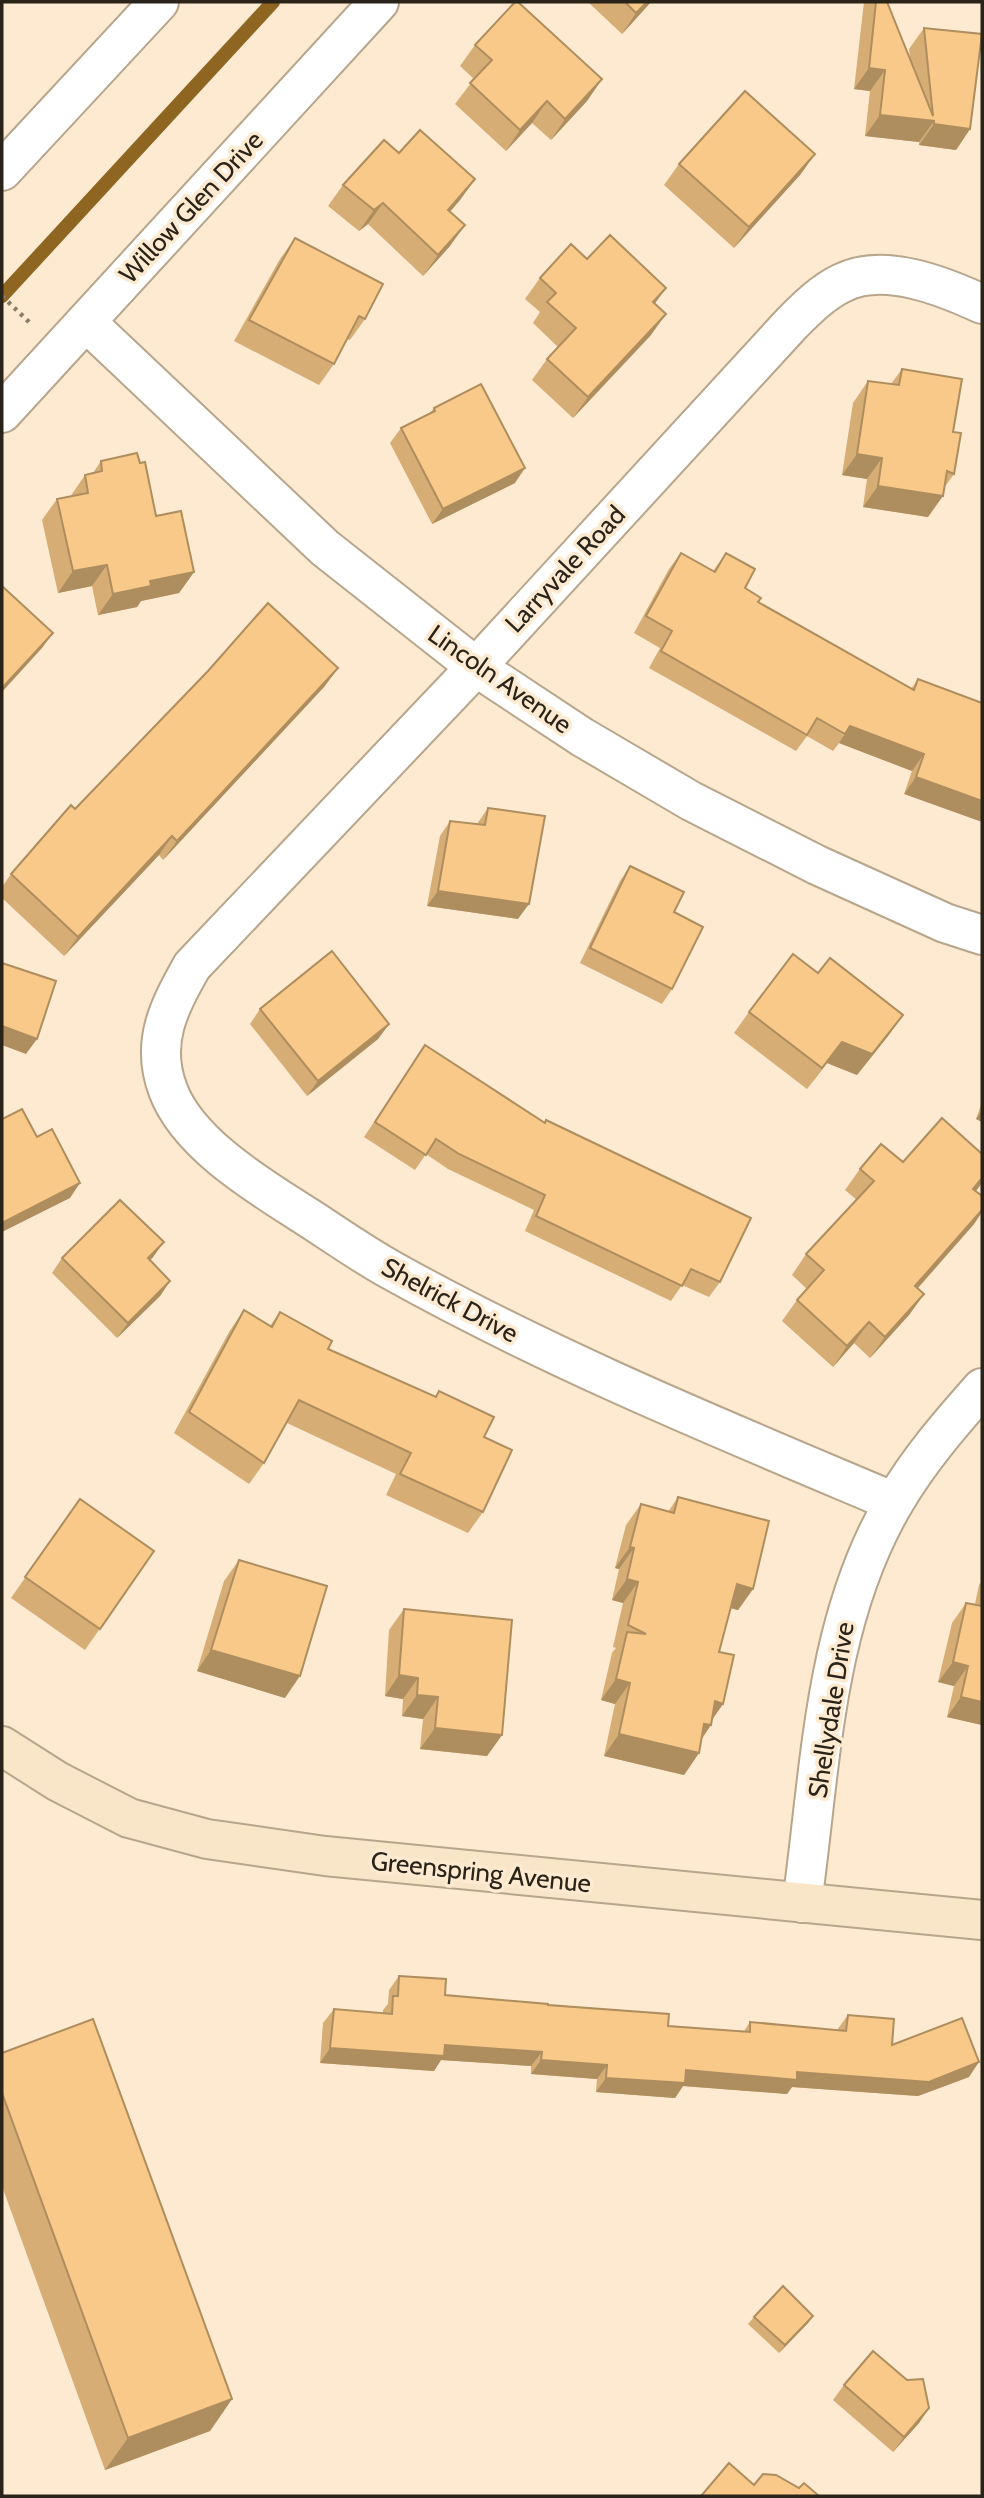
<svg xmlns="http://www.w3.org/2000/svg" width="984" height="2498" viewBox="0 0 984 2498" font-family="Cabin,sans-serif">
  <style>
    .lines { fill: none; stroke-linecap: round; stroke-linejoin: round }
    .stream { stroke: #8e6622; stroke-width: 14 }
    .minor-casing { stroke: #b7a58c; stroke-width: 42 }
    .tertiary-casing { stroke: #b7a58c; stroke-width: 42 }
    .secondary-casing { stroke: #b7a58c; stroke-width: 42 }
    .path { stroke: #8b7e6d; stroke-width: 4.5; stroke-dasharray: 3.5 5; stroke-linecap: butt }
    .minor { stroke: #fff; stroke-width: 38 }
    .tertiary { stroke: #fff; stroke-width: 38 }
    .secondary { stroke: #f9e6c9; stroke-width: 38 }
    .wall { fill: #d5ad75 }
    .shaded-wall { fill: #ae8d5f }
    .building { fill: #f8c988; stroke: #ae8d5f; stroke-width: 2 }
    .labels { text-anchor: middle; dominant-baseline: central; stroke-width: 7; stroke-linejoin: round; paint-order: stroke }
    .street-label { font-size: 26px; fill: #2a2319; stroke: #fdead0 }
  </style>
  <rect width="100%" height="100%" fill="#fdead0"/>
  <g class="lines">
    <!-- stream -->
    <polyline class="stream" points="2,296 273,2"/>
    <!-- minor casing -->
    <g class="minor-casing">
      <g id="minor">
        <polyline points="86,322 325,548 476,667 582,737 691,801 817,865 945,923 982,935"/>
        <polyline points="2,413 379,2"/>
        <path d="M894,1502C724,1430 552,1360 391,1270C362,1254 334,1234 306,1216C259,1186 188,1144 168,1090C150,1042 169,1007 192,966L476,667L792,323C807,308 823,292 842,283C884,262 943,286 982,304"/>
        <path d="M802,1903C821,1768 823,1622 895,1501C919,1460 950,1424 982,1388"/>
      </g>
    </g>
    <!-- tertiary casing -->
    <g class="tertiary-casing">
      <polyline id="tertiary" points="2,171 159,2"/>
    </g>
    <!-- secondary casing -->
    <g class="secondary-casing">
      <polyline id="secondary" points="2,1746 57,1781 129,1818 207,1839 325,1856 982,1920"/>
    </g>
    <!-- path -->
    <polyline class="path" points="2,296 29,322"/>
    <!-- minor -->
    <use href="#minor" class="minor"/>
    <!-- tertiary -->
    <use href="#tertiary" class="tertiary"/>
    <!-- secondary -->
    <use href="#secondary" class="secondary"/>
  </g>
  <!-- wall -->
  <g class="wall">
    <polygon points="588,2 651,2 622,34"/>
    <polygon points="864,2 887,2 910,58 909,49 924,28 970,129 956,150 919,145 919,142 865,136 870,91 854,89"/>
    <polygon points="475,45 602,79 587,101 551,140 532,123 506,151 455,104 474,79 460,66"/>
    <polygon points="399,153 475,179 460,200 450,212 450,246 423,276 368,224 359,231 328,206 343,185"/>
    <polygon points="815,154 800,175 734,248 664,185 679,164"/>
    <polygon points="295,238 365,319 350,340 347,339 334,364 319,385 234,341 280,259"/>
    <polygon points="587,259 655,304 651,335 573,418 532,380 547,359 558,347 533,323 540,312 525,299 540,278"/>
    <polygon points="902,369 953,432 954,474 944,488 928,517 863,507 867,479 842,475 853,403 868,381 891,384"/>
    <polygon points="434,408 515,483 432,524 390,443 401,428 430,413"/>
    <polygon points="101,461 156,516 194,572 179,593 141,601 137,607 98,615 92,586 58,593 42,520 57,499 70,497 85,475 93,473"/>
    <polygon points="681,553 713,571 726,553 745,588 758,602 911,689 918,679 982,703 904,794 912,771 839,743 833,751 807,736 796,751 649,668 660,648 634,633 669,569"/>
    <polygon points="338,668 324,687 163,860 159,855 64,956 2,898 2,887 11,874 75,809"/>
    <polygon points="488,808 518,919 427,906 440,836 450,821 477,824"/>
    <polygon points="630,866 674,912 672,989 662,1004 580,963 620,881"/>
    <polygon points="818,973 903,1015 888,1036 857,1075 827,1063 807,1089 734,1033 749,1012"/>
    <polygon points="260,1009 389,1024 378,1039 307,1096 250,1024"/>
    <polygon points="425,1045 720,1282 709,1297 682,1285 671,1301 525,1231 534,1210 448,1169 426,1154 415,1170 364,1137"/>
    <polygon points="982,1102 982,1122 976,1119"/>
    <polygon points="982,1154 982,1182 976,1191 982,1196 982,1212 974,1224 918,1288 924,1294 909,1315 870,1358 854,1343 833,1367 782,1321 797,1300 807,1289 792,1275 806,1254 857,1200 845,1190 860,1169 903,1162"/>
    <polygon points="164,1242 150,1261 170,1281 160,1296 117,1338 52,1273 62,1258"/>
    <polygon points="244,1310 270,1326 280,1312 328,1349 435,1397 439,1391 484,1437 483,1512 468,1533 386,1495 396,1474 287,1423 264,1463 249,1484 174,1433 229,1332"/>
    <polygon points="678,1497 753,1589 738,1610 731,1608 719,1652 723,1704 712,1720 711,1725 702,1739 699,1753 684,1775 604,1756 615,1704 601,1700 612,1653 616,1648 613,1647 623,1603 612,1600 619,1569 615,1568 626,1525 641,1504 668,1512"/>
    <polygon points="80,1499 154,1551 85,1650 11,1598"/>
    <polygon points="239,1560 285,1698 197,1671 224,1581"/>
    <polygon points="982,1581 982,1725 947,1717 954,1686 938,1682 952,1623 966,1603 975,1604 979,1585"/>
    <polygon points="404,1609 502,1735 487,1756 420,1749 423,1719 402,1716 403,1699 385,1696 389,1630"/>
    <polygon points="399,1976 445,1995 548,2005 668,2026 744,2031 750,2022 837,2030 848,2015 892,2045 969,2077 918,2096 792,2087 787,2094 683,2086 675,2098 596,2092 597,2079 531,2074 531,2066 441,2060 434,2071 320,2063 323,2023 334,2009 383,2013 383,2010 388,2004 389,1990"/>
    <polygon points="2,2053 232,2399 210,2431 105,2470 2,2186"/>
    <polygon points="813,2316 808,2323 779,2353 748,2324 754,2317"/>
    <polygon points="844,2385 929,2408 919,2423 893,2452 833,2400"/>
  </g>
  <!-- shaded-wall -->
  <g class="shaded-wall">
    <polygon points="647,2 651,2 622,34 636,13"/>
    <polygon points="869,68 885,70 870,91 854,89"/>
    <polygon points="602,79 587,101 551,140 565,119"/>
    <polygon points="547,101 532,123 506,151 520,130"/>
    <polygon points="880,115 934,121 919,142 865,136"/>
    <polygon points="934,124 970,129 956,150 919,145"/>
    <polygon points="815,154 800,175 734,248 749,227"/>
    <polygon points="475,179 460,200 433,231 448,210"/>
    <polygon points="383,203 368,224 359,231 374,210"/>
    <polygon points="465,225 450,246 423,276 438,255"/>
    <polygon points="666,288 651,309 653,302"/>
    <polygon points="666,314 651,335 573,418 588,397"/>
    <polygon points="857,454 882,458 867,479 842,475"/>
    <polygon points="525,468 515,483 432,524 443,509"/>
    <polygon points="878,486 943,496 928,517 863,507"/>
    <polygon points="107,565 92,586 58,593 73,571"/>
    <polygon points="194,572 179,593 141,601 137,607 98,615 113,594 150,581"/>
    <polygon points="53,633 42,648 2,692 2,688"/>
    <polygon points="338,668 324,687 163,860 177,841"/>
    <polygon points="850,726 924,754 912,771 839,743"/>
    <polygon points="916,777 982,801 982,822 904,794"/>
    <polygon points="172,836 159,855 64,956 78,937"/>
    <polygon points="438,891 529,904 518,919 427,906"/>
    <polygon points="903,1015 888,1036 857,1075 827,1063 807,1089 842,1042"/>
    <polygon points="389,1024 378,1039 307,1096 318,1081"/>
    <polygon points="2,1026 37,1039 26,1054 2,1045"/>
    <polygon points="982,1110 982,1122 976,1119"/>
    <polygon points="982,1178 982,1182 980,1186 958,1210 973,1189"/>
    <polygon points="80,1183 70,1198 2,1232 2,1223"/>
    <polygon points="982,1210 982,1212 974,1224 901,1307 915,1286"/>
    <polygon points="164,1242 153,1257 137,1273 148,1258"/>
    <polygon points="170,1281 160,1296 117,1338 128,1323"/>
    <polygon points="924,1294 909,1315 870,1358 885,1337"/>
    <polygon points="869,1322 854,1343 833,1367 847,1346"/>
    <polygon points="630,1547 634,1548 619,1569 615,1568"/>
    <polygon points="627,1579 638,1582 623,1603 612,1600"/>
    <polygon points="737,1584 753,1589 738,1610 722,1606"/>
    <polygon points="211,1650 300,1676 285,1698 197,1671"/>
    <polygon points="953,1662 968,1666 954,1686 938,1682"/>
    <polygon points="399,1675 418,1678 403,1699 385,1696"/>
    <polygon points="616,1679 630,1683 615,1704 601,1700"/>
    <polygon points="417,1695 438,1697 423,1719 402,1716"/>
    <polygon points="961,1697 982,1702 982,1725 947,1717"/>
    <polygon points="715,1701 723,1704 708,1725 711,1725 696,1746 704,1724"/>
    <polygon points="435,1728 502,1735 487,1756 420,1749"/>
    <polygon points="619,1734 699,1753 684,1775 604,1756"/>
    <polygon points="445,2045 542,2052 531,2066 441,2060 434,2071 320,2063 330,2048"/>
    <polygon points="541,2060 607,2065 597,2079 531,2074"/>
    <polygon points="979,2062 969,2077 918,2096 792,2087 787,2094 683,2086 675,2098 596,2092 606,2078 686,2070 797,2072"/>
    <polygon points="813,2316 808,2323 779,2353 785,2345"/>
    <polygon points="232,2399 210,2431 105,2470 128,2438"/>
    <polygon points="929,2408 919,2423 893,2452 904,2437"/>
  </g>
  <!-- building -->
  <g class="building">
    <polygon points="515,2 518,2 602,79 565,119 547,101 520,130 470,83 492,60 475,45"/>
    <polygon points="625,2 647,2 636,13"/>
    <polygon points="876,2 887,2 933,116 924,28 982,34 970,129 934,124 934,121 880,115 885,70 869,68"/>
    <polygon points="745,91 815,154 749,227 679,164"/>
    <polygon points="420,130 475,179 448,210 465,225 438,255 383,203 374,210 343,185 384,140 399,153"/>
    <polygon points="610,235 666,288 653,302 666,314 588,397 547,359 576,328 547,302 556,293 540,278 571,244 587,259"/>
    <polygon points="295,238 383,284 365,319 359,316 334,364 249,320"/>
    <polygon points="902,369 962,379 953,432 961,433 954,474 947,471 943,496 878,486 882,458 857,454 868,381 899,385"/>
    <polygon points="481,384 525,468 443,509 401,428 435,411 434,408"/>
    <polygon points="137,453 140,463 145,462 156,516 181,511 194,572 150,581 151,586 113,594 107,565 73,571 57,499 88,493 85,475 102,471 101,461"/>
    <polygon points="681,553 715,572 726,553 755,569 745,588 761,598 758,602 914,690 918,679 982,703 982,801 916,777 924,754 850,726 845,734 817,718 807,735 661,651 672,631 646,616"/>
    <polygon points="2,586 53,633 2,688"/>
    <polygon points="268,603 338,668 177,841 172,836 78,937 11,874 71,805 75,809 208,671"/>
    <polygon points="488,808 545,816 529,904 438,891 450,821 485,825"/>
    <polygon points="630,866 684,892 674,912 703,927 672,989 590,948"/>
    <polygon points="332,951 389,1024 318,1081 260,1009"/>
    <polygon points="793,954 818,973 830,958 903,1015 872,1054 842,1042 822,1068 749,1012"/>
    <polygon points="2,963 56,981 37,1039 2,1026"/>
    <polygon points="425,1045 545,1123 546,1120 751,1218 720,1282 691,1269 682,1286 536,1216 545,1195 459,1154 436,1139 426,1155 375,1122"/>
    <polygon points="22,1109 37,1137 52,1129 80,1183 2,1223 2,1119"/>
    <polygon points="942,1118 982,1154 982,1178 973,1189 982,1196 982,1210 915,1286 924,1294 885,1337 869,1322 847,1346 797,1300 824,1270 806,1254 874,1181 860,1169 881,1144 903,1162"/>
    <polygon points="120,1200 164,1242 148,1258 170,1281 128,1323 62,1258"/>
    <polygon points="244,1310 272,1327 280,1312 332,1341 328,1349 436,1397 439,1391 494,1417 484,1437 512,1450 483,1512 400,1474 411,1453 299,1400 264,1463 189,1412"/>
    <polygon points="678,1497 769,1521 753,1589 737,1584 719,1652 734,1655 723,1704 715,1701 711,1725 704,1724 699,1753 619,1734 630,1683 616,1679 627,1632 646,1634 628,1625 638,1582 627,1579 634,1548 630,1547 641,1504 674,1513"/>
    <polygon points="80,1499 154,1551 100,1629 25,1577"/>
    <polygon points="239,1560 327,1586 300,1676 211,1650"/>
    <polygon points="966,1603 982,1606 982,1702 961,1697 968,1666 953,1662"/>
    <polygon points="404,1609 512,1620 502,1735 435,1728 438,1697 417,1695 418,1678 399,1675"/>
    <polygon points="399,1976 446,1979 445,1995 548,2004 548,2005 669,2014 668,2026 750,2032 750,2022 846,2031 848,2015 894,2019 892,2045 962,2018 979,2062 929,2082 797,2072 797,2080 686,2070 685,2083 606,2078 607,2065 541,2060 542,2052 445,2045 444,2056 330,2048 334,2009 392,2014 393,1996 398,1996"/>
    <polygon points="93,2019 232,2399 128,2438 2,2093 2,2053"/>
    <polygon points="783,2286 813,2316 785,2345 754,2317"/>
    <polygon points="873,2351 907,2380 923,2379 929,2408 904,2437 844,2385"/>
    <polygon points="729,2463 754,2485 763,2474 776,2475 799,2488 804,2483 819,2496 701,2496"/>
  </g>
  <g class="labels">
    <!-- street labels -->
    <g class="street-label">
      <text transform="translate(191 207) rotate(-47)">Willow Glen Drive</text>
      <text transform="translate(565 569) rotate(-47)">Larryvale Road</text>
      <text transform="translate(500 679) rotate(35)">Lincoln Avenue</text>
      <text transform="translate(450 1300) rotate(28)">Shelrick Drive</text>
      <text transform="translate(831 1710) rotate(-81)">Shellydale Drive</text>
      <text transform="translate(481 1872) rotate(6)">Greenspring Avenue</text>
    </g>
  </g>
  <!-- border -->
  <rect width="984" height="2498" fill="none" stroke="#2a2319" stroke-width="7"/>
</svg>
